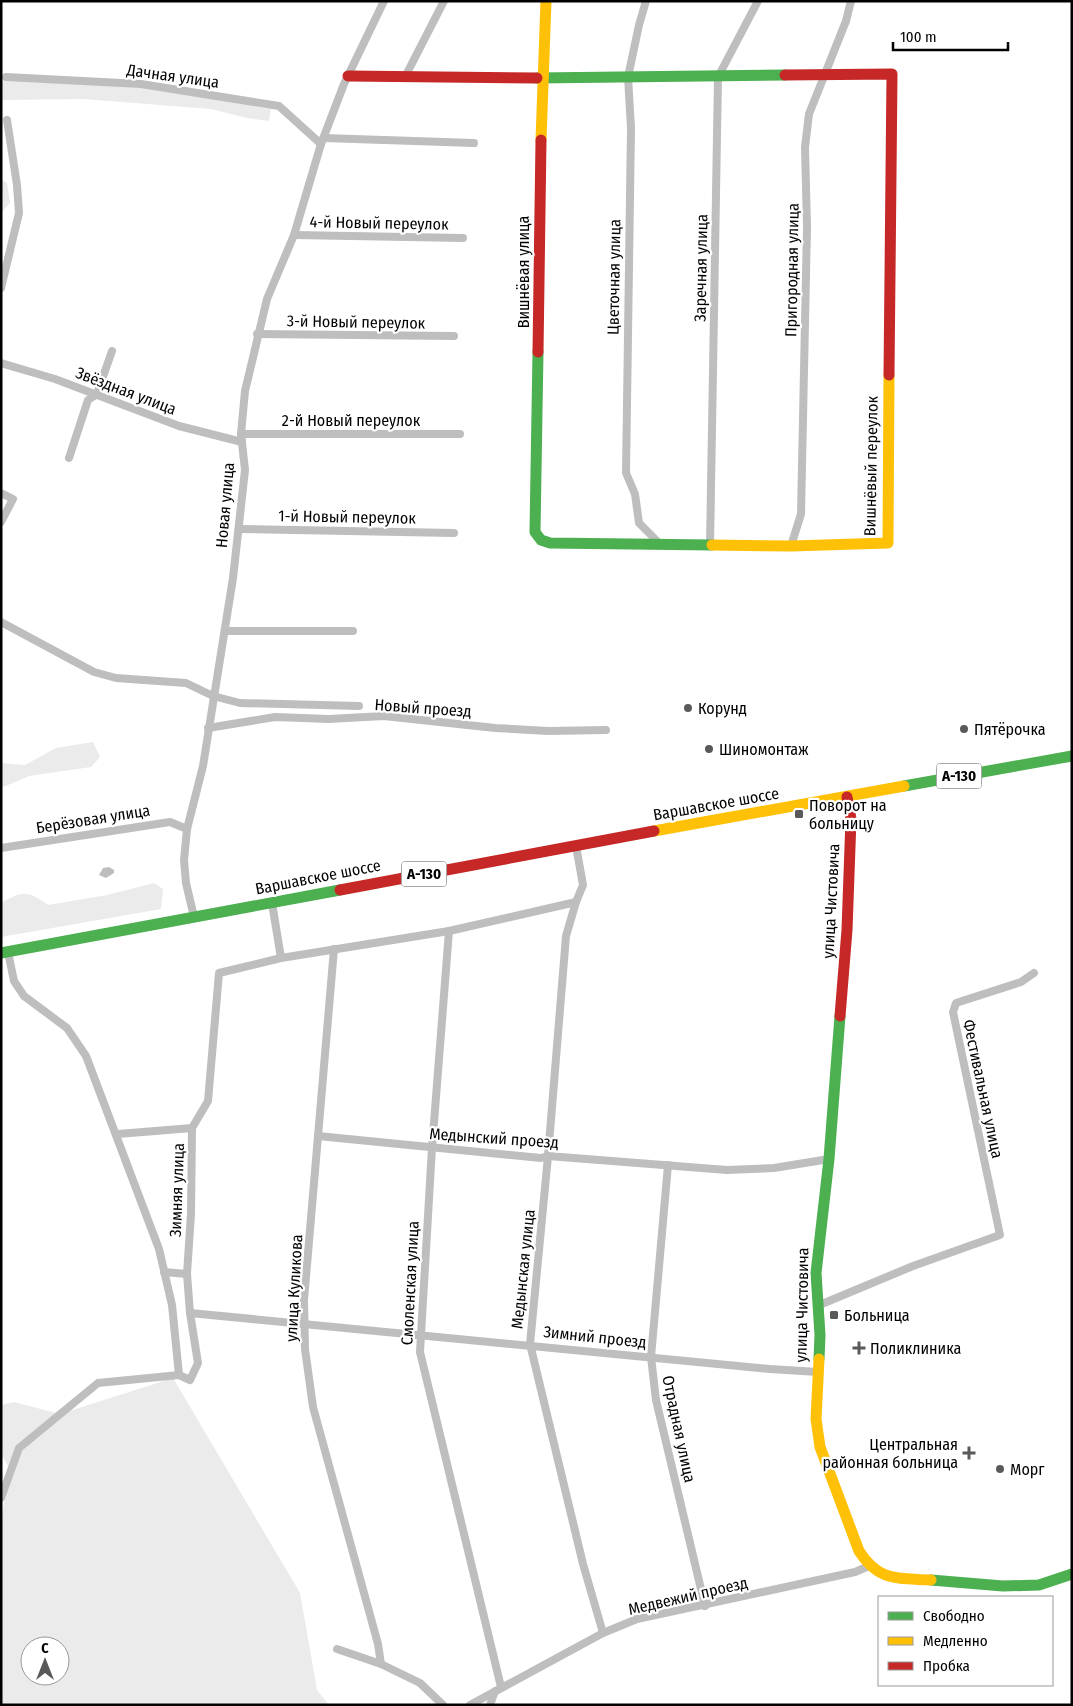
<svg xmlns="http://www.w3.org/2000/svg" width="1073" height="1706" viewBox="0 0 1073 1706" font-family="'Fira Sans Condensed',sans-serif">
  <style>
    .green { fill: #ebebeb; fill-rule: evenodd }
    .water { fill: #bdbdbd }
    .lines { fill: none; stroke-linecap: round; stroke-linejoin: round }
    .street { stroke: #bebebe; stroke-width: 8 }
    .fast { stroke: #4caf50; stroke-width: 11 }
    .slow { stroke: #ffc107; stroke-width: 11 }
    .jam { stroke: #c62828; stroke-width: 11 }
    .poi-dot { fill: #595959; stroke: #fff; stroke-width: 2 }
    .labels { text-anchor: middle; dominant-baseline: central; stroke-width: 4.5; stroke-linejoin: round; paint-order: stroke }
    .shield { fill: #fff; stroke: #4c4c4c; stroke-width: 1 }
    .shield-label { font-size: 15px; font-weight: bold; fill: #000 }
    .street-label { font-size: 16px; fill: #000; stroke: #fff }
    .poi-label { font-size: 16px; fill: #000; stroke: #fff; text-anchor: start }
  </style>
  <rect width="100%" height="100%" fill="#fff"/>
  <!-- green -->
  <g class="green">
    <polygon points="25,80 106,82 271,109 269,121 247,118 211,109 83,99 1,100 1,81"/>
    <polygon points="1,179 7,183 10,203 1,213"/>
    <polygon points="93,742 100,757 91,767 29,776 1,788 1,763 25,765 56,748"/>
    <path d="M154,883L163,889L161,909L1,937V903C23,891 27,890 48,905L107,895Z"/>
    <path d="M173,1378L300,1593L317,1690L329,1705H1V1528L8,1466L1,1453V1405L14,1402L60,1414ZM30,1646H60V1676H30Z"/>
  </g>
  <!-- water -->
  <polygon class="water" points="109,867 114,870 114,873 106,878 99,875 103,868"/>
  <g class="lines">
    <!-- street -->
    <g class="street">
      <polyline points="646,1 639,25 628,77 631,128 626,473 635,494 639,523 660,544"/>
      <polyline points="6,77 141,84 279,106 321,144"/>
      <polyline points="405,77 444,1"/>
      <polyline points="324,138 474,143"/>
      <polyline points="294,235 463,238"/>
      <polyline points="1,288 19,213 17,185 7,120"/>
      <polyline points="257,334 454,336"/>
      <polyline points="1,363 55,379 179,426 242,442"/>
      <polyline points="241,434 460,434"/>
      <polyline points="69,458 88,400 97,394 112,351"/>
      <polyline points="1,493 13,499 1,522"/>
      <polyline points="239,529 454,533"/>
      <polyline points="710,546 718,77 758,1"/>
      <polyline points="791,546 801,514 807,227 805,147 809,114 846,21 851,1"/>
      <polyline points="1,622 94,672 116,678 186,683 213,696 240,703 359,706"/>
      <polyline points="225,631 353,631"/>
      <polyline points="208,728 275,717 329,719 384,716 495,728 548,731 606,730"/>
      <polyline points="1,848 170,822 187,829"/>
      <polyline points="576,902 566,936 548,1156 530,1344 583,1564 603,1633"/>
      <polyline points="272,903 281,958"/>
      <polyline points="194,917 186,883 184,860 187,829 203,766 233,578 245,470 241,434 245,391 267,299 294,235 321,144 344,84 384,1"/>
      <polyline points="449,931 432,1148 420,1352 501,1687"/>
      <polyline points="334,949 304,1300 305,1349 313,1407 378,1644 381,1664 420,1683 443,1705"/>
      <polyline points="8,952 14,981 24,996 67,1028 86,1056 159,1249 172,1305 179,1375 190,1380 198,1363 190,1313 187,1274 191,1214 192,1128 208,1101 219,973 281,958 449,931 576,902 583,885 576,846"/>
      <polyline points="118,1134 192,1128"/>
      <polyline points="318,1136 541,1158 548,1156 727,1170 774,1168 829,1159"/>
      <polyline points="668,1165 651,1357 656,1400 705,1606"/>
      <polyline points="164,1272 187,1274"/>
      <polyline points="817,1306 913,1266 1000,1235 953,1012 956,1003 1021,982 1034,973"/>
      <polyline points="190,1313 770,1369 818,1372"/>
      <polyline points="1,1498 19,1448 98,1383 179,1375"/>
      <polyline points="337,1649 381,1664"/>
      <polyline points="470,1705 603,1633 637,1619 855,1572 869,1566"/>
      <polyline points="490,1705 495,1691"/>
    </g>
    <!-- fast -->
    <g class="fast">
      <polyline points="537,78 785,75"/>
      <polyline points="538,352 535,532 541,540 550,543 712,545"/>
      <polyline points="904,786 1072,756"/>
      <polyline points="1,953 340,890"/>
      <polyline points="819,1359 820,1335 816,1273 829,1159 840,1016"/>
      <polyline points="931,1580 1003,1586 1039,1585 1072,1574"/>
    </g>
    <!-- slow -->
    <g class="slow">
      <polyline points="541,140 546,1"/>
      <polyline points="712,545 791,546 888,543 889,375"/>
      <polyline points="654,831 904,786"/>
      <path d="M819,1359L816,1419L820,1447L859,1551C879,1582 897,1578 931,1580"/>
    </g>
    <!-- jam -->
    <g class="jam">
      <polyline points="785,75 892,74 889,375"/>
      <polyline points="348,76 537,78"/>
      <polyline points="538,352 541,140"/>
      <polyline points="340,890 654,831"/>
      <polyline points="840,1016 847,930 851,819 847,797"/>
    </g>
  </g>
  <!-- markers -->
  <g class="poi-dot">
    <circle cx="688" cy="708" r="5"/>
    <circle cx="964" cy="729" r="5"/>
    <circle cx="709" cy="749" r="5"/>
    <rect x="794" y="809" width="10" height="10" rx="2.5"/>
    <rect x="829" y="1310" width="10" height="10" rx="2.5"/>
    <path d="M856.5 1340.5h5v5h5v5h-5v5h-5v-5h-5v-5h5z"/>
    <path d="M966.5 1445.5h5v5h5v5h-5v5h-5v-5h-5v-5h5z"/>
    <circle cx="1000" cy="1469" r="5"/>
  </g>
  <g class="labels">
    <!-- shield labels -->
    <g class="shield">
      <rect x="936.5" y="763.5" width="45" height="25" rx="4"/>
      <rect x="401.5" y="861.5" width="45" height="25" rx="4"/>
    </g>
    <g class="shield-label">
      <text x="959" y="776">А-130</text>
      <text x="424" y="874">А-130</text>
    </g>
    <!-- street labels -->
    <g class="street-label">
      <text transform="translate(173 76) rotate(8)">Дачная улица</text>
      <text transform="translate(379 223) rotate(1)">4-й Новый переулок</text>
      <text transform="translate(701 268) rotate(-89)">Заречная улица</text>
      <text transform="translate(792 270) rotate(-89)">Пригородная улица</text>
      <text transform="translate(523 272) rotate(-90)">Вишнёвая улица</text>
      <text transform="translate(614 277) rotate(-89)">Цветочная улица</text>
      <text transform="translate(356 322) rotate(1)">3-й Новый переулок</text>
      <text transform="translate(126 391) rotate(21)">Звёздная улица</text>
      <text x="351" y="420">2-й Новый переулок</text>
      <text transform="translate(871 466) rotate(-89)">Вишнёвый переулок</text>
      <text transform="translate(225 505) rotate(-85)">Новая улица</text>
      <text transform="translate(347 517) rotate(1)">1-й Новый переулок</text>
      <text transform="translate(423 708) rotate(4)">Новый проезд</text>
      <text transform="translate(716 804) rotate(-10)">Варшавское шоссе</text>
      <text transform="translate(93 819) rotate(-9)">Берёзовая улица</text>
      <text transform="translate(318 877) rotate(-11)">Варшавское шоссе</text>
      <text transform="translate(831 901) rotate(-87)">улица Чистовича</text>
      <text transform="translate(983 1089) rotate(78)">Фестивальная улица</text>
      <text transform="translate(494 1138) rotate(4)">Медынский проезд</text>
      <text transform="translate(177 1190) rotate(-88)">Зимняя улица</text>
      <text transform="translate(523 1269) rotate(-84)">Медынская улица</text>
      <text transform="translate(410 1283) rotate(-87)">Смоленская улица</text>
      <text transform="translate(294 1288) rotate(-87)">улица Куликова</text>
      <text transform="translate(802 1305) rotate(-89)">улица Чистовича</text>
      <text transform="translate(595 1337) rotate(6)">Зимний проезд</text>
      <text transform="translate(679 1429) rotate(78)">Отрадная улица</text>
      <text transform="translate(688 1596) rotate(-13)">Медвежий проезд</text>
    </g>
    <!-- poi labels -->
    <g class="poi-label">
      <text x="698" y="708">Корунд</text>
      <text x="974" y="729">Пятёрочка</text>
      <text x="719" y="749">Шиномонтаж</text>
      <text x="809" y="805">Поворот на<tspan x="809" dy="18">больницу</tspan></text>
      <text x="844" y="1315">Больница</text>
      <text x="870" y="1348">Поликлиника</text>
      <text x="958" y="1444" text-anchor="end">Центральная<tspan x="958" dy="18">районная больница</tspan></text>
      <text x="1010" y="1469">Морг</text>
    </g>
  </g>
  <!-- border -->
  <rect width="1073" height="1706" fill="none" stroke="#000000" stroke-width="5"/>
  <!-- legend -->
  <rect x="878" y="1596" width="175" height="90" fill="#ffffff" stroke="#999999"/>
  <rect x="888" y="1612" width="25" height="8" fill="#4caf50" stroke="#999999"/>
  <text x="923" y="1621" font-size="15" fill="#000000">Свободно</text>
  <rect x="888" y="1637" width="25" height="8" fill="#ffc107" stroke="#999999"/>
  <text x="923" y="1646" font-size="15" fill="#000000">Медленно</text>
  <rect x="888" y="1662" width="25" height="8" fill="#c62828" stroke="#999999"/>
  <text x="923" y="1671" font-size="15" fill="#000000">Пробка</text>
  <!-- north arrow -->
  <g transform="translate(45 1661)"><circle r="24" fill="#ffffff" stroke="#999999"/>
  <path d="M0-4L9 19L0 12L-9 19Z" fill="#595959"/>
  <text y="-8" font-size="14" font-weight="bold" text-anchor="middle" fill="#000000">С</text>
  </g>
  <!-- scale -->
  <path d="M893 42v8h115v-8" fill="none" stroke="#000000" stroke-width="2.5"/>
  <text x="900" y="42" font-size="15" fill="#000000" stroke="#ffffff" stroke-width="4" paint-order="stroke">100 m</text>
</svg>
